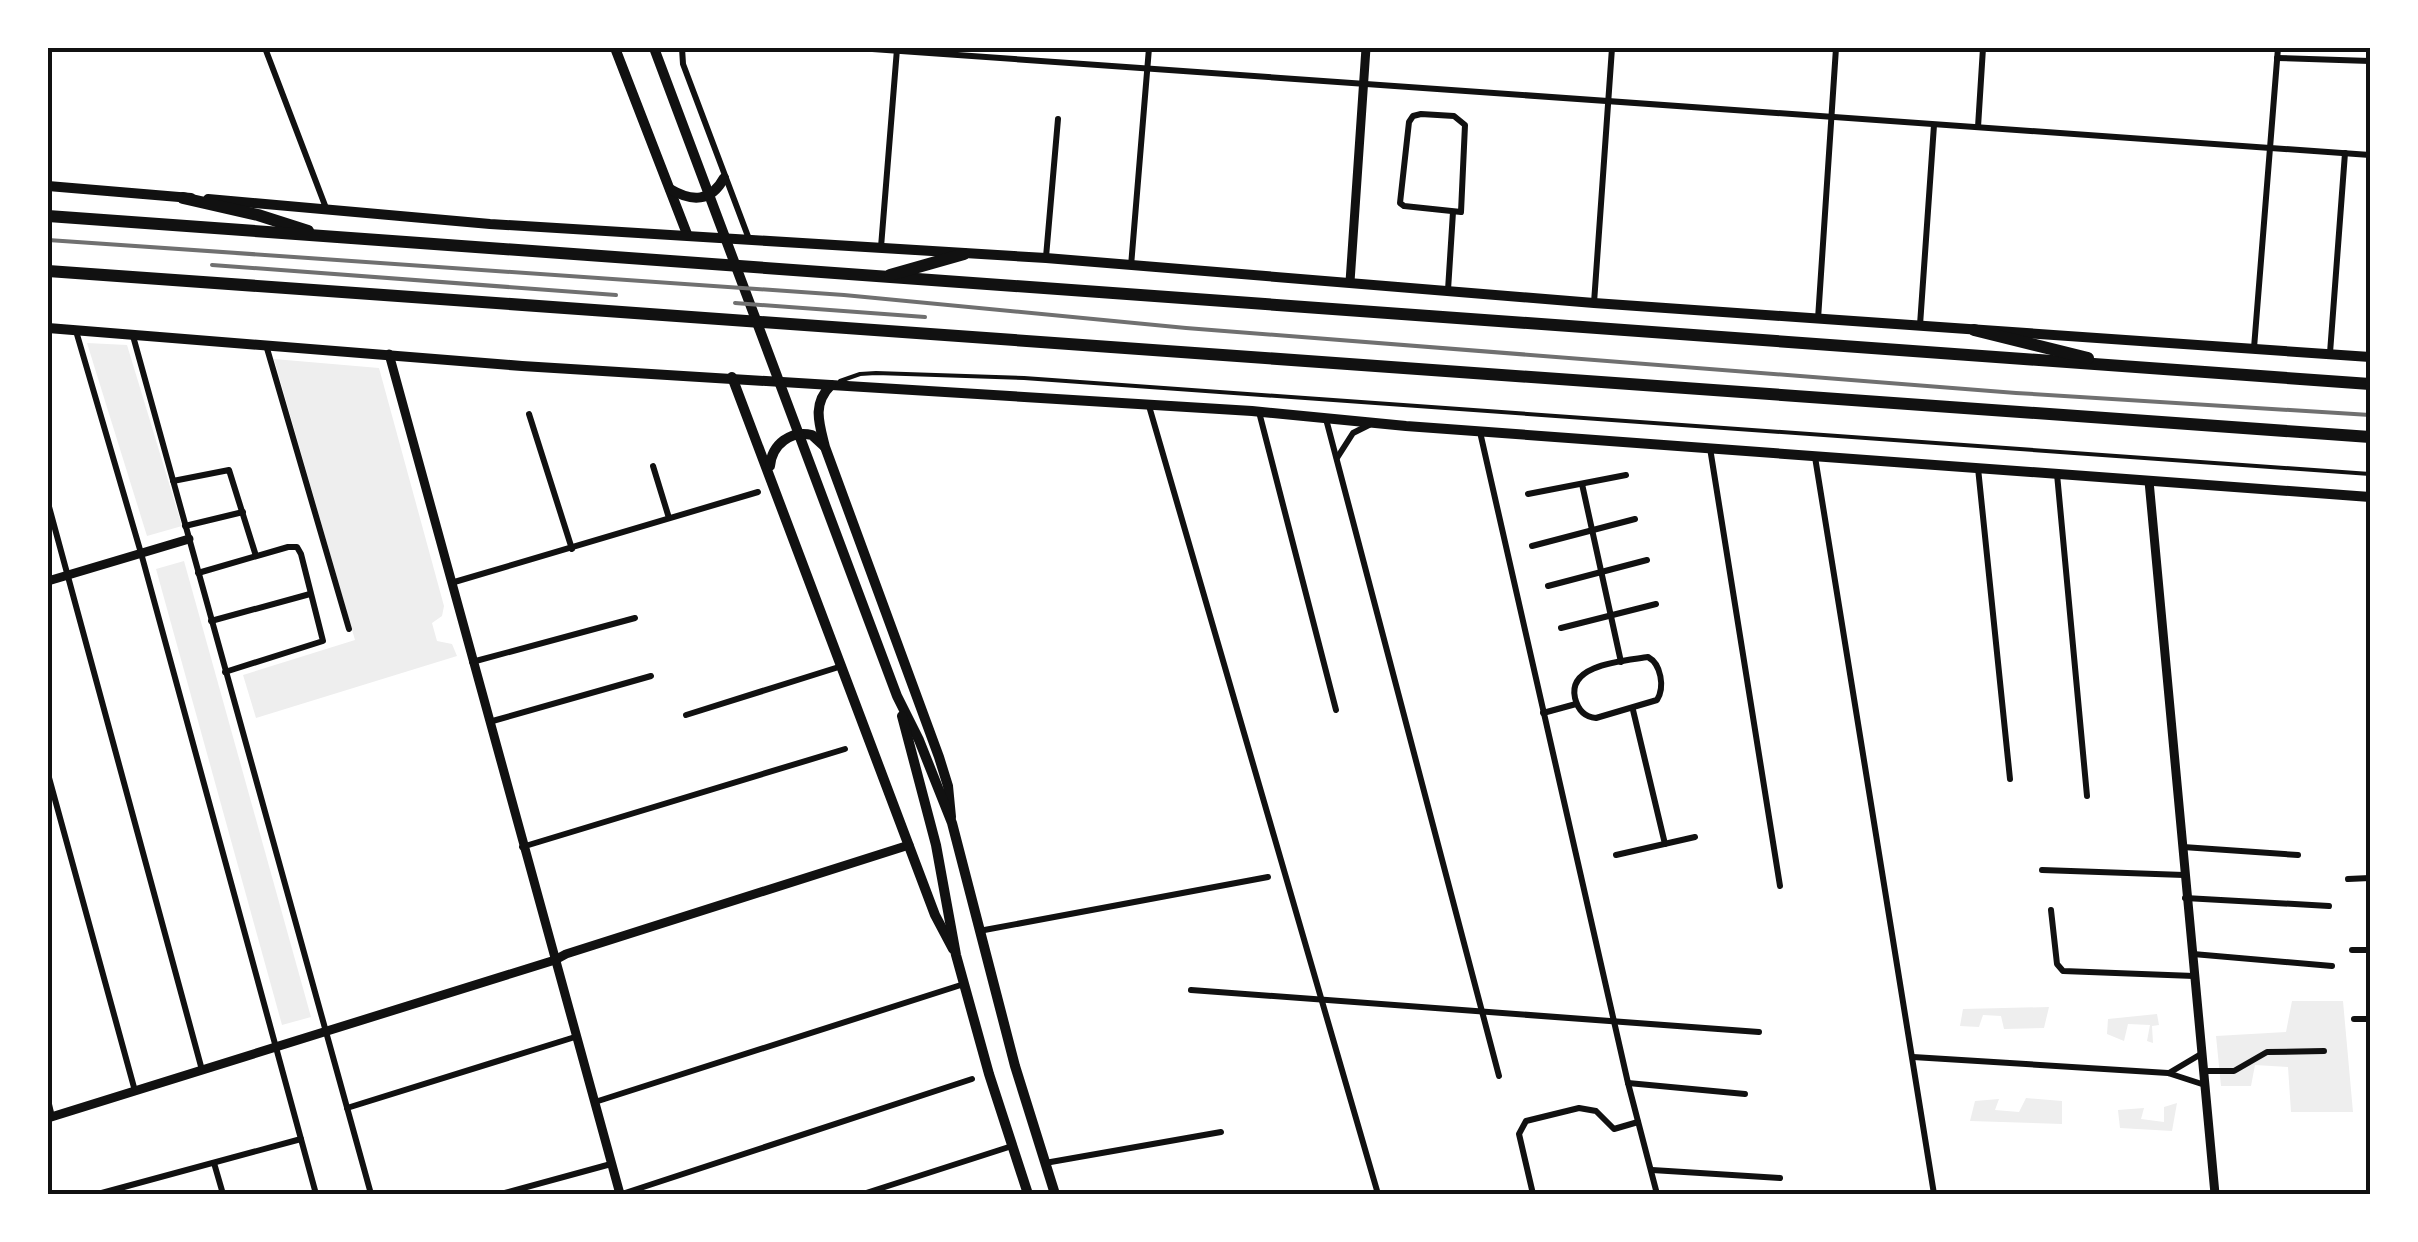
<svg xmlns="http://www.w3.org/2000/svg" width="2418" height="1242" viewBox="0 0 2418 1242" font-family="Jost,sans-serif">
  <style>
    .green { fill: #eee }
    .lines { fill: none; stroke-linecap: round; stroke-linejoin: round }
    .service { stroke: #111; stroke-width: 4 }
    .minor { stroke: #111; stroke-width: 6 }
    .tertiary { stroke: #111; stroke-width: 9 }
    .secondary { stroke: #111; stroke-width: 10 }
    .primary { stroke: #111; stroke-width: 10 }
    .motorway { stroke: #111; stroke-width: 12 }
    .rail { stroke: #707070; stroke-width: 4 }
    .neatline { fill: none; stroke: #111; stroke-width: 4 }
  </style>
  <rect width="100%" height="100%" fill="#fff"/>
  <!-- green -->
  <g class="green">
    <polygon points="87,343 127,345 182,526 147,536"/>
    <polygon points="274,359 379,368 444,606 442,616 432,623 437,641 452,644 457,656 256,718 243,675 355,640"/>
    <polygon points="184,561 311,1017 282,1025 156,569"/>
    <polygon points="2292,1001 2343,1001 2353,1112 2291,1112 2288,1067 2255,1065 2251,1086 2221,1086 2216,1036 2286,1032"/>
    <polygon points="2049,1007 2044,1028 2004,1029 2001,1016 1983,1015 1979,1027 1960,1026 1963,1009"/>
    <polygon points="2157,1014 2159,1025 2152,1026 2153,1043 2147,1041 2150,1025 2128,1024 2124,1041 2107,1034 2108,1019"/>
    <polygon points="2026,1098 2062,1101 2062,1124 1970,1121 1975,1101 1999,1099 1995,1110 2019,1112"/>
    <polygon points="2177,1103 2172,1131 2120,1128 2118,1110 2144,1108 2141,1119 2164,1122 2164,1107"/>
  </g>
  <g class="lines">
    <!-- service -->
    <polyline class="service" points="840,381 860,374 876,373 1024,378 2370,474"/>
    <!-- minor -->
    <g class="minor">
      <polyline points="265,48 326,208"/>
      <polyline points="682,48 683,64 749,239"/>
      <polyline points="858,48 2370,155"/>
      <polyline points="2277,58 2370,61"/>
      <polygon points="1421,114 1454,116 1465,125 1461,212 1404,206 1400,203 1409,122 1413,116"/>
      <polyline points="1978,127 1983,48"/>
      <polyline points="881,247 897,49"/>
      <polyline points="1046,257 1058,119"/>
      <polyline points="1131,266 1149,48"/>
      <polyline points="1448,290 1453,212"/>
      <polyline points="1594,303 1612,48"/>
      <polyline points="1818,319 1836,48"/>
      <polyline points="1920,325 1934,125"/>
      <polyline points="76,331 141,553 316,1194"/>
      <polyline points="133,336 371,1194"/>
      <polyline points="266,345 349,629"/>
      <polyline points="2254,348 2278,48"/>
      <polyline points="2330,353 2345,153"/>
      <polyline points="1149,406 1378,1194"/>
      <polyline points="1259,412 1336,710"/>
      <polyline points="529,414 572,549"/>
      <polyline points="1326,419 1499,1076"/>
      <polyline points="1480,432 1628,1083 1657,1194"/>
      <polyline points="1710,448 1780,886"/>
      <polyline points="1815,457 1934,1194"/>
      <polyline points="1337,458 1353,433 1369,425"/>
      <polyline points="653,466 669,518"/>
      <polyline points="1978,468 2010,779"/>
      <polyline points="2057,474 2087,796"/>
      <polyline points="173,481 229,470 256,556"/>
      <polyline points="1582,484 1621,662"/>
      <polyline points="1528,494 1626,475"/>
      <polyline points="48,503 202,1070"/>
      <polyline points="185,526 243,512"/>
      <polyline points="1532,546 1635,519"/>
      <polyline points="198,573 288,547 297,547 301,554 323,641 225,672"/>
      <polyline points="451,583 758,492"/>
      <polyline points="1548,586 1647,560"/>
      <polyline points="211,621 310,594"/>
      <polyline points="1561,628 1656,604"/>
      <path d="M1648,657C1661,664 1665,687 1657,700L1596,718C1584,717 1578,710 1575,698C1567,664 1624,661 1648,657Z"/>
      <polyline points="472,662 635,618"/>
      <polyline points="1633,710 1665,844"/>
      <polyline points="1543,713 1576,704"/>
      <polyline points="686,715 842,666"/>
      <polyline points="489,722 651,676"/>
      <polyline points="48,774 135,1091"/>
      <polyline points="522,847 845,749"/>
      <polyline points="2183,847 2298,855"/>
      <polyline points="1616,855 1695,837"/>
      <polyline points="2042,870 2184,875"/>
      <polyline points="2348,879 2370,878"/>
      <polyline points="2185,898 2329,906"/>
      <polyline points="2051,910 2057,964 2063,971 2194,976"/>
      <polyline points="979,931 1268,877"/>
      <polyline points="2352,950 2370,950"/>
      <polyline points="2193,954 2332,966"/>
      <polyline points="1191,990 1759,1032"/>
      <polyline points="2354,1019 2370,1019"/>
      <polyline points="1913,1057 2168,1073 2205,1085"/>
      <polyline points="2204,1071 2234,1071 2267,1052 2324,1051"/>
      <polyline points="2169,1073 2201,1054"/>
      <polyline points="1628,1083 1745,1094"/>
      <polyline points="48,1100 52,1117"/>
      <polyline points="595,1102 964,984"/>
      <polyline points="347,1108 575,1037"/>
      <polyline points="214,1163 223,1194"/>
      <polyline points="1045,1163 1221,1132"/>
      <polyline points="1652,1170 1780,1178"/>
      <polyline points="98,1194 301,1139"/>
      <polyline points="501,1194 611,1164"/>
      <polyline points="622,1194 972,1079"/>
      <polyline points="863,1194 1012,1146"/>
      <polyline points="1533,1194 1519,1134 1526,1121 1579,1108 1596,1111 1614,1129 1638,1122"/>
    </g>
    <!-- tertiary -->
    <g class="tertiary">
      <polyline points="1350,282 1366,48"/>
      <polyline points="389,354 620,1194"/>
      <polyline points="2149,481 2215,1194"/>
      <polyline points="48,581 189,539"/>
      <polyline points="48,1118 555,960 566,954 909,845"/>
    </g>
    <!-- secondary -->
    <g class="secondary">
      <polyline points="615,48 687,234"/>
      <polyline points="48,186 191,198"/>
      <path d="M670,189C692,202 711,202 724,178"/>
      <polyline points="208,199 490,224 1046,258 1594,303 2370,357"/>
      <polyline points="48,328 522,366 1252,411 1406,426 2370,497"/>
      <polyline points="732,377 935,915 953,949"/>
      <path d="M831,385C812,404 819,423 825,447L939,757L948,786L951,817"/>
      <path d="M770,466C772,444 791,430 812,435L824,446"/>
    </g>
    <!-- primary -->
    <g class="primary">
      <polyline points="654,48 897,696 919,740 952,823 1015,1066 1055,1194"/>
      <polyline points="902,716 936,845 956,955 989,1074 1028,1194"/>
    </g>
    <!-- motorway -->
    <g class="motorway">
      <polyline points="183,198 258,215 308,231"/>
      <polyline points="48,216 2370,384"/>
      <polyline points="48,271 2370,437"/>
      <polyline points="890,275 964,254"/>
      <polyline points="1974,330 2088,358"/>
    </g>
    <!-- rail -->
    <g class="rail">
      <polyline points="48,240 844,295 1186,328 2016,393 2370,415"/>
      <polyline points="212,265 616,295"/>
      <polyline points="735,303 925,317"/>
    </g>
  </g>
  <!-- border -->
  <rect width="2418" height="1242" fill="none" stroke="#ffffff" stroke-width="100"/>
  <rect x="50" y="50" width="2318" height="1142" class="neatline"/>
</svg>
